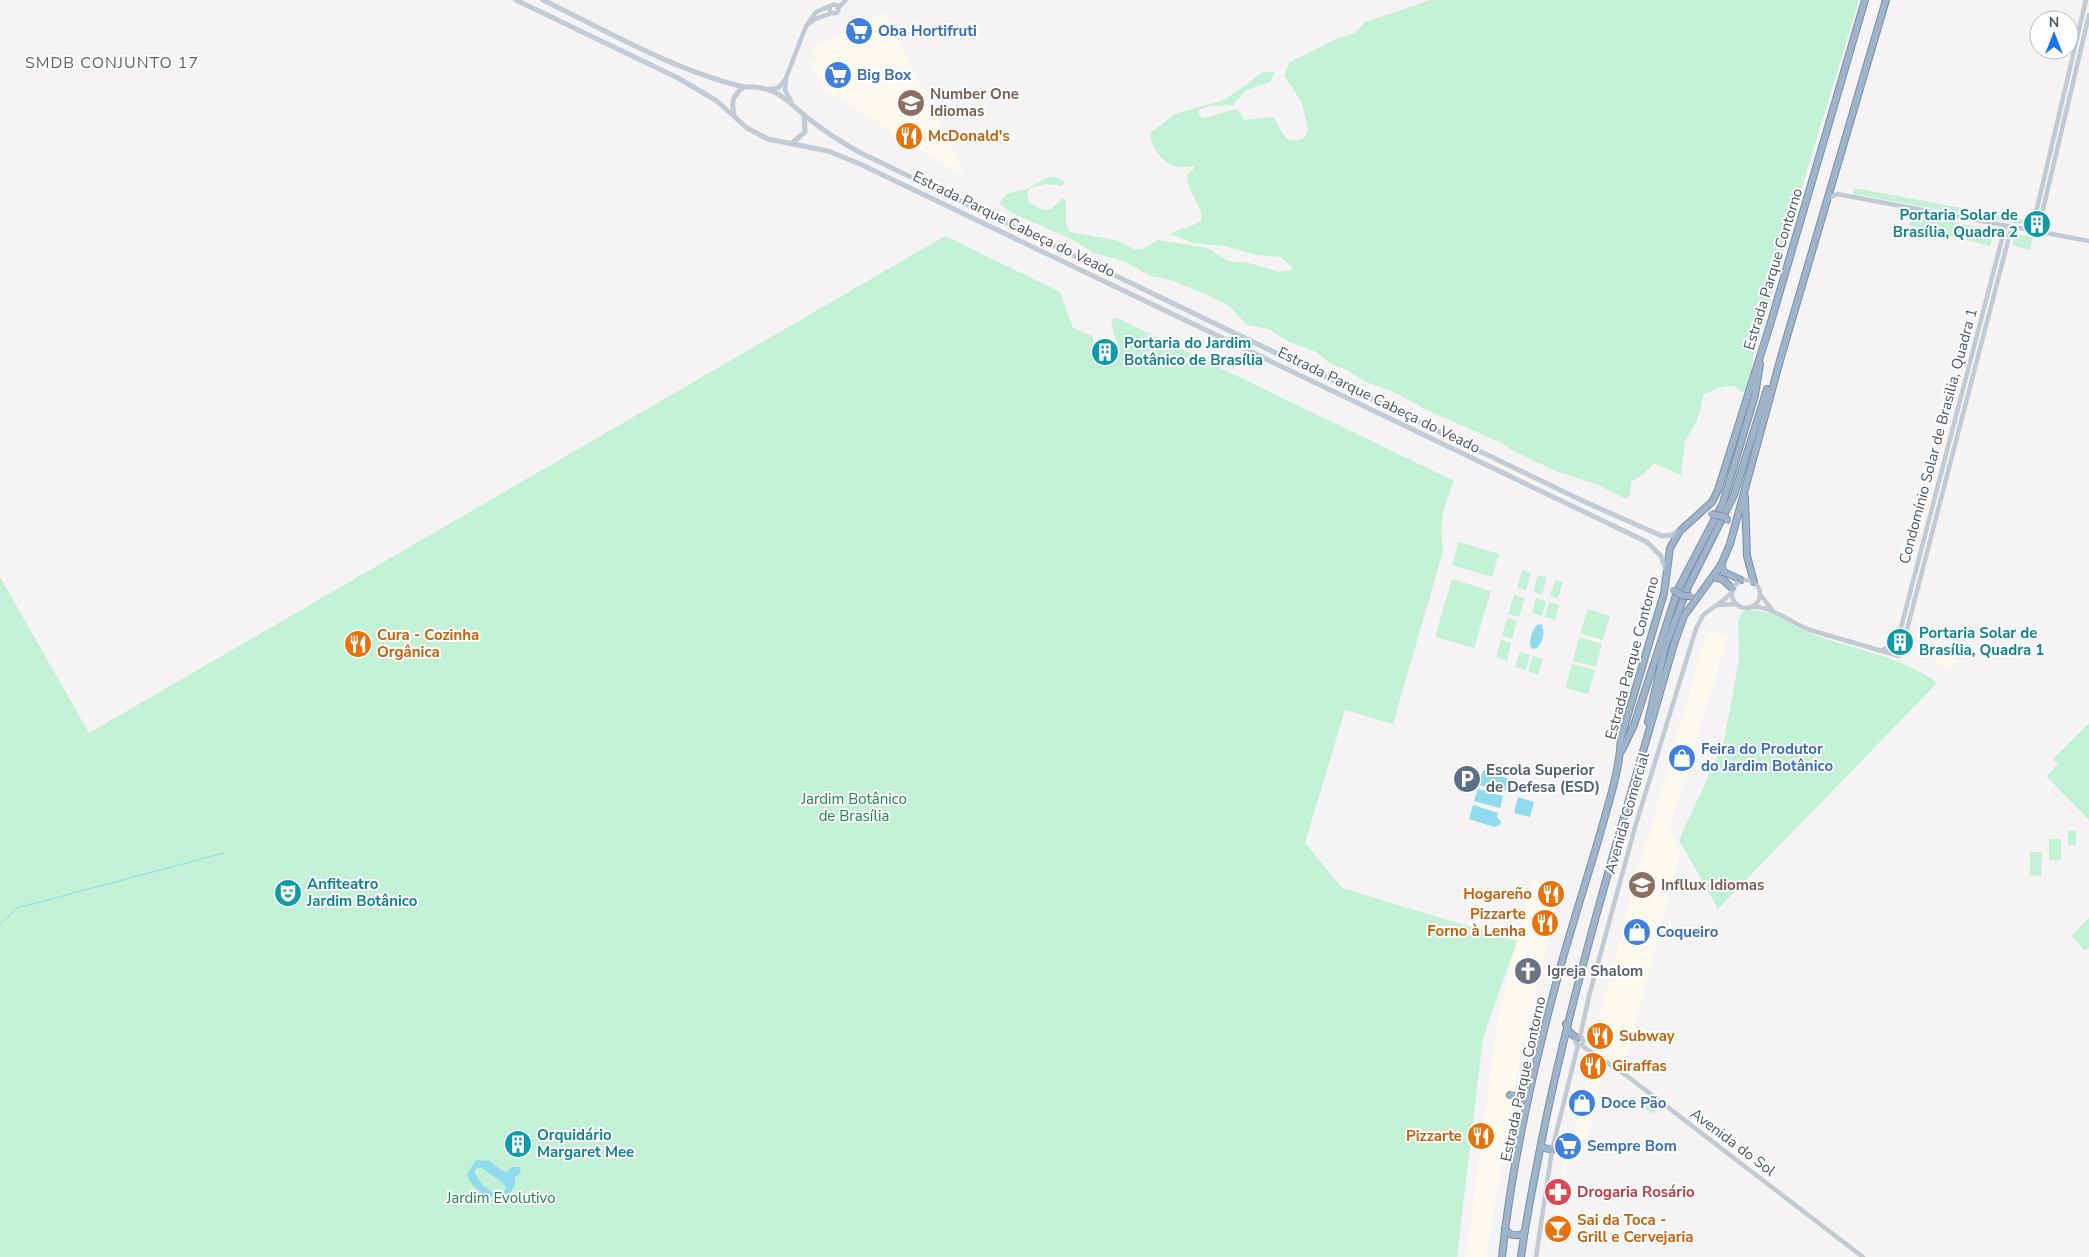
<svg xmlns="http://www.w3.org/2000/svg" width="2089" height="1257" viewBox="0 0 2089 1257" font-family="'Nunito Sans',sans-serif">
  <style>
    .commercial { fill: #fdf9ef }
    .green { fill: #c3f1d5 }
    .water { fill: #90daee; fill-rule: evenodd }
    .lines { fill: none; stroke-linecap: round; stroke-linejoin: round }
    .stream { stroke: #90daee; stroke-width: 1 }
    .tertiary-tunnel { stroke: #caccce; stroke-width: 4.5; stroke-dasharray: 4.5 2; stroke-linecap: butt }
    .trunk-casing { stroke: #7690ad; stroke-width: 8 }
    .tertiary { stroke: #c1cad2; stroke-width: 4.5 }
    .secondary { stroke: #c1cbd6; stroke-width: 5 }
    .trunk { stroke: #9fb4c9; stroke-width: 6 }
    .trunk-bridge-casing { stroke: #7690ad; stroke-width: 8; stroke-linecap: butt }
    .trunk-bridge { stroke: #9fb4c9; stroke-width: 6 }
    .labels { text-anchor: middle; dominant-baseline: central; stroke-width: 4; stroke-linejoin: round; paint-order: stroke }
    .shop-label { font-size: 15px; font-weight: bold; fill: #366cbe; stroke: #fff; text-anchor: start }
    .education-label { font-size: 15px; font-weight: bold; fill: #785e54; stroke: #fff; text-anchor: start }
    .food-label { font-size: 15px; font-weight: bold; fill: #c56008; stroke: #fff; text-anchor: start }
    .culture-label { font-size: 15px; font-weight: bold; fill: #0d838f; stroke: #fff; text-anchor: start }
    .street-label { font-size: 15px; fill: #4a5661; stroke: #fff }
    .service-label { font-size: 15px; font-weight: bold; fill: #4e5e75; stroke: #fff; text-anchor: start }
    .park-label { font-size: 15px; fill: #17864f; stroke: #fff }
    .worship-label { font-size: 15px; font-weight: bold; fill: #5b616d; stroke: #fff; text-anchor: start }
    .health-label { font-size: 15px; font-weight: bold; fill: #be3a42; stroke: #fff; text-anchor: start }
    .neighbourhood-label { font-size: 16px; letter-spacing: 1px; fill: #5f6368; stroke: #fff }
  </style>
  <rect width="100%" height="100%" fill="#f5f3f3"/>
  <!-- commercial -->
  <g class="commercial">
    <polygon points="885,12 966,178 823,88 810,63 818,59 812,48"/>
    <polygon points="1707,629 1728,636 1670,826 1680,852 1624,1069 1592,1046 1636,877 1658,808 1656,802 1666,778"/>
    <polygon points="1937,655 1957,660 1956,664 1952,668 1942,668 1942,665 1935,664"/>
    <polygon points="1532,881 1561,888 1518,1066 1486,1257 1466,1257 1498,1018"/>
    <polygon points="1590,1059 1604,1068 1584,1154 1571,1150"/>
    <polygon points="1563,1157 1568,1158 1565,1197 1558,1196"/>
    <polygon points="1558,1207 1564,1207 1563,1238 1554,1237"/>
  </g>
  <!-- green -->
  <g class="green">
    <path d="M1430,0H1859L1798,200L1762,331L1753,356L1751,378L1746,393L1741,392L1735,386C1721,386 1716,389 1704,394L1697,421L1685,441L1681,475L1653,463C1647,473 1640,476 1631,482L1630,494L1626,499L1598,485L1556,471L1513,451L1502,443L1431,412L1391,391L1366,382L1345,369L1333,365L1316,352L1289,342L1269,329L1247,325L1229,306L1205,294L1171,280L1151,276L1123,261L1094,253L1069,238L1012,213L1000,204C1004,189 1018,193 1029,188C1041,182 1051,170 1065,182L1062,186L1047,184L1030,188L1027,193L1029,203L1046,211L1051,209L1063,198L1066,200C1066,210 1064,225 1070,232L1116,240L1134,249H1142L1158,240L1208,248L1228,261L1249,263L1279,272L1292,270V267L1281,257L1257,255L1224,246L1193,243L1170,234C1180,227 1194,228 1202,219C1202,203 1184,190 1188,173L1193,170L1194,166C1189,166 1183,168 1178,167C1164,165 1148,146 1151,132L1177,113L1224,100L1263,72H1275L1270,82L1245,91L1233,105L1209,106L1199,110L1198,113L1202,118C1215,118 1226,109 1238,109L1244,120L1273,117C1284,129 1280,145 1303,139L1308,131L1302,103L1284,75L1290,62L1338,38L1354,33L1366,22Z"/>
    <polygon points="1855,188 2025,220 2031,216 2029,225 2024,225 1853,194"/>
    <polygon points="1910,214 1995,230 1990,246 1909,225"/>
    <polygon points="2015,234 2033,237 2030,250 2012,245"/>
    <path d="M945,236L1060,292L1073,328L1092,336L1100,358L1120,352L1111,324L1115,317L1454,481C1443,511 1439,518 1443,551L1393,724L1345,710L1305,843L1342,888L1517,941L1483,1038L1457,1257H0V577L89,733Z"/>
    <polygon points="1459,542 1499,554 1492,577 1452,565"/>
    <polygon points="1522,570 1531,573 1526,590 1517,588"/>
    <polygon points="1538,575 1547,577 1542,595 1533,592"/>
    <polygon points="1452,579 1491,591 1474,648 1435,637"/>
    <polygon points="1555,580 1563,582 1558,599 1550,596"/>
    <polygon points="1514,595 1525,598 1519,617 1508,614"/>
    <polygon points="1536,598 1546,601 1542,616 1532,613"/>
    <polygon points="1549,602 1559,605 1555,620 1545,617"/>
    <polygon points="1588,609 1610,616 1603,640 1580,633"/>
    <path d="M1746,610C1779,610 1788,626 1817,636C1857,650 1903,657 1937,683L1718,909L1679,840L1724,742L1739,658L1738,621L1741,614Z"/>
    <polygon points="1507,618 1517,621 1512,639 1502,636"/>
    <polygon points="1579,637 1602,644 1596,667 1573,661"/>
    <polygon points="1501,640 1511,643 1507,661 1496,657"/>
    <polygon points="1520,652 1530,655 1526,670 1515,667"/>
    <polygon points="1533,656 1543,659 1538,675 1528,671"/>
    <polygon points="1572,664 1595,670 1588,694 1565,688"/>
    <polygon points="2089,723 2089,820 2046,776 2058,765 2053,759"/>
    <rect x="2068" y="831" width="8" height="14"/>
    <rect x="2049" y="839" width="12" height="21"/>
    <polygon points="2030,852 2042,852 2041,876 2030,875"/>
    <polygon points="2089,917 2089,947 2085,951 2071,936"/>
    <polygon points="1645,1097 1658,1106 1654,1114 1640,1105"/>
  </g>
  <!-- water -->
  <g class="water">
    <path d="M1541,624C1546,632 1543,641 1537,648L1532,649C1527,642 1532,631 1537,625Z"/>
    <polygon points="1483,770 1509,779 1513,783 1511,788 1505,790 1504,793 1479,785"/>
    <polygon points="1478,789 1503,796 1500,808 1474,801"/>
    <polygon points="1518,797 1534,802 1530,817 1514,813"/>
    <polygon points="1473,805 1498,813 1497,817 1501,821 1500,825 1494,827 1469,819"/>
    <path d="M476,1160L490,1161L502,1171L507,1172L512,1167H519L521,1171L519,1175L515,1177V1185L506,1199C487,1199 475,1192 467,1175ZM477,1168H482L503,1183L506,1188L502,1194C488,1193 480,1184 474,1172Z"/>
  </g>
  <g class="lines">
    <!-- stream -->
    <polyline class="stream" points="0,924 17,908 224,853"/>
    <!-- tertiary-tunnel -->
    <polyline class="tertiary-tunnel" points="2033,226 2034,221"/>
    <!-- trunk casing -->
    <g class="trunk-casing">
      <g id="trunk">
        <polyline points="1745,497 1747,556 1754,582"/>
        <polyline points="1721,565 1724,572 1741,580"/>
        <polyline points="1713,577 1722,579 1732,588"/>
        <polyline points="1648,722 1665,647 1688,587 1734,495 1767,389"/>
        <polyline points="1622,750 1634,725 1678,589 1723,503 1755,395 1760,364"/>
        <polyline points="1566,1024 1569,1032 1577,1038"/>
        <polyline points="1510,1095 1528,1100"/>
        <polyline points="1541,1147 1552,1150"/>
        <path d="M1505,1229C1510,1236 1516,1237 1524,1233"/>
        <path d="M1502,1257C1512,1159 1535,1060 1561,965C1574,918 1589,873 1602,827C1610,798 1620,768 1621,738L1664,593L1670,548L1680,531L1712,502L1718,490L1770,325L1865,0"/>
        <path d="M1521,1257C1527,1211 1537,1165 1546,1119C1580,959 1629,802 1674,644L1684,616L1721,565L1730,544L1781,357L1886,0"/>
      </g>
    </g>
    <!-- tertiary -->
    <g class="tertiary">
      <circle cx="834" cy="9" r="4.5"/>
      <polyline points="838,8 846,0"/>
      <polyline points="807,25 815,19 832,13"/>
      <polyline points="769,89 778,88 785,80"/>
      <polyline points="791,101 785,90 786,78 806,26 816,12 830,6"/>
      <polyline points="1827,199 1837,194 2089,241"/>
      <polyline points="2034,221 2086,0"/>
      <polyline points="2040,222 2089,15"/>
      <polyline points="2003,234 2005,226"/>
      <polyline points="2009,236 2012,227"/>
      <circle cx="1746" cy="594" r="14"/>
      <polyline points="1760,594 1773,611"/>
      <polyline points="1717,605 1737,604"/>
      <path d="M1752,607C1770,605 1793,624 1810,630L1899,656L1902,646"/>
      <polyline points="1898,639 2002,239"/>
      <polyline points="1904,641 2008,241"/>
      <polyline points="1882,650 1896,644"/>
      <circle cx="1579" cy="1041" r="4"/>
      <polyline points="1580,1037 1589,996 1635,827 1696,629 1703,615 1725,599 1732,592"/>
      <polyline points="1581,1045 1627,1076 1863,1257"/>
      <polyline points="1536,1257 1552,1150 1578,1045"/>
    </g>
    <!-- secondary -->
    <g class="secondary">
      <polyline points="516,0 678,78 717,101 747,128 768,139 828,151 860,164 1647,542 1661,556 1666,570"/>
      <path d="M543,0C607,31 675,71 744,87"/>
      <path d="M734,114C731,101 733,95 744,87C779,85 788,103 813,122C828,134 843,143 859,152L1585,502L1662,536L1672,535L1679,531"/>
      <polyline points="793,142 805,132 804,115"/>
    </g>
    <!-- trunk -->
    <use href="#trunk" class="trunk"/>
    <!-- trunk-bridge casing -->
    <g class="trunk-bridge-casing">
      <g id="trunk-bridge">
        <polyline points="1711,514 1725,517 1728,521"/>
        <polyline points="1673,590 1684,596 1691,596"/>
      </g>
    </g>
    <!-- trunk-bridge -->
    <use href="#trunk-bridge" class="trunk-bridge"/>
  </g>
  <!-- icons -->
  <defs>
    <g id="supermarket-disc" transform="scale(1.4375)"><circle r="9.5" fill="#3f7fe0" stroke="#fff"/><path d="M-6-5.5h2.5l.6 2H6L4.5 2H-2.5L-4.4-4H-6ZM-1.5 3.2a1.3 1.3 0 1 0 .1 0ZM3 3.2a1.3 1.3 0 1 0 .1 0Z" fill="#fff"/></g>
    <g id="school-disc" transform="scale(1.4375)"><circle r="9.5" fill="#8d6e63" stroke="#fff"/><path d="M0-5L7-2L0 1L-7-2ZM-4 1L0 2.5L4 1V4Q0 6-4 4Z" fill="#fff"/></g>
    <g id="restaurant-disc" transform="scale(1.4375)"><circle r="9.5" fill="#e8710a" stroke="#fff"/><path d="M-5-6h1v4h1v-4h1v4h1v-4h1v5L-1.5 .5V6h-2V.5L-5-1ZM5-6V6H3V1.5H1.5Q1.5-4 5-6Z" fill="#fff"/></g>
    <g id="building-disc" transform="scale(1.4375)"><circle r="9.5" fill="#0f9aa8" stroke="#fff"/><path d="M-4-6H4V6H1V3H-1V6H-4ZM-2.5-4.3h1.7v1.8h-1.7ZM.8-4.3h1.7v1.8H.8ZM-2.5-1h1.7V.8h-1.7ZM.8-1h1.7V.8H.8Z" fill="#fff"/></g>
    <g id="shop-disc" transform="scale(1.4375)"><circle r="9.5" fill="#3f7fe0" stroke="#fff"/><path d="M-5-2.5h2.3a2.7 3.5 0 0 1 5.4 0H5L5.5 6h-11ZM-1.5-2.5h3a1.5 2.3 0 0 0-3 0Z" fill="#fff"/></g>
    <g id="parking-disc" transform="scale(1.4375)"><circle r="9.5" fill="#5c6f8a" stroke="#fff"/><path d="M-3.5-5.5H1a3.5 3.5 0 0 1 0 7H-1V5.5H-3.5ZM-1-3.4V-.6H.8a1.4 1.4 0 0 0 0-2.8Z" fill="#fff"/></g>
    <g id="theatre-disc" transform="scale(1.4375)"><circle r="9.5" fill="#0f9aa8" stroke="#fff"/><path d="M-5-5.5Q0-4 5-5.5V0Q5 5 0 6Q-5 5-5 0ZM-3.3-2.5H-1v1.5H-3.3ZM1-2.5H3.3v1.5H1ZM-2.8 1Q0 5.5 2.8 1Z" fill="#fff"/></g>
    <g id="church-disc" transform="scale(1.4375)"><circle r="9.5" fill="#6b7280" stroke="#fff"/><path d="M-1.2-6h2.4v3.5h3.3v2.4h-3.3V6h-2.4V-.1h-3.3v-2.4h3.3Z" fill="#fff"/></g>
    <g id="pharmacy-disc" transform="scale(1.4375)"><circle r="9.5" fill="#e0444e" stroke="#fff"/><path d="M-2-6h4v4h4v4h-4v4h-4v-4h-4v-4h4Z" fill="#fff"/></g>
    <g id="bar-disc" transform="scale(1.4375)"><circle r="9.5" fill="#e8710a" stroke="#fff"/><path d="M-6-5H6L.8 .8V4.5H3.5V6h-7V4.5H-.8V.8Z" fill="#fff"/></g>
  </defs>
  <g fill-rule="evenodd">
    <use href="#supermarket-disc" x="859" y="31"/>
    <use href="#supermarket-disc" x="838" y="75"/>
    <use href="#school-disc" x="911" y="103"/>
    <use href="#restaurant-disc" x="909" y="136"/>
    <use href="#building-disc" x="2037" y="224"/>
    <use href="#building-disc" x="1105" y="352"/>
    <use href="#building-disc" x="1900" y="642"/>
    <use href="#restaurant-disc" x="358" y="644"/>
    <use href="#shop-disc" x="1682" y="758"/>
    <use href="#parking-disc" x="1467" y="779"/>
    <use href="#school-disc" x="1642" y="885"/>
    <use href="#theatre-disc" x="288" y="893"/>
    <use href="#restaurant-disc" x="1551" y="894"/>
    <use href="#restaurant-disc" x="1545" y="923"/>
    <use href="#shop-disc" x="1637" y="932"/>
    <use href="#church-disc" x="1528" y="971"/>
    <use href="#restaurant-disc" x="1600" y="1036"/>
    <use href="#restaurant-disc" x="1593" y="1066"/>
    <use href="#shop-disc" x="1582" y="1103"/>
    <use href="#restaurant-disc" x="1481" y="1136"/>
    <use href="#building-disc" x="518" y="1144"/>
    <use href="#supermarket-disc" x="1568" y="1146"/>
    <use href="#pharmacy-disc" x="1558" y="1192"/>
    <use href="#bar-disc" x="1558" y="1229"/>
  </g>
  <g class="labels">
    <!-- shop labels -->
    <g class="shop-label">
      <text x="878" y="31">Oba Hortifruti</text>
      <text x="857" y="75">Big Box</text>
      <text x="1701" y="749">Feira do Produtor<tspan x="1701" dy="17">do Jardim Botânico</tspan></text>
      <text x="1656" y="932">Coqueiro</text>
      <text x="1601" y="1103">Doce Pão</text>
      <text x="1587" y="1146">Sempre Bom</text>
    </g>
    <!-- education labels -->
    <g class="education-label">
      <text x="930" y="94">Number One<tspan x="930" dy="17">Idiomas</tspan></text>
      <text x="1661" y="885">Infllux Idiomas</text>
    </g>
    <!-- food labels -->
    <g class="food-label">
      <text x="928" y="136">McDonald's</text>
      <text x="377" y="635">Cura - Cozinha<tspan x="377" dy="17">Orgânica</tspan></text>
      <text x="1532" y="894" text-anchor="end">Hogareño</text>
      <text x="1526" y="914" text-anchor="end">Pizzarte<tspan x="1526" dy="17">Forno à Lenha</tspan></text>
      <text x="1619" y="1036">Subway</text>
      <text x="1612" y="1066">Giraffas</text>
      <text x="1462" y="1136" text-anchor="end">Pizzarte</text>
      <text x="1577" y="1220">Sai da Toca -<tspan x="1577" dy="17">Grill e Cervejaria</tspan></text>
    </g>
    <!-- culture labels -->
    <g class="culture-label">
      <text x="2018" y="215" text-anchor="end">Portaria Solar de<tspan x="2018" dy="17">Brasília, Quadra 2</tspan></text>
      <text x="1124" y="343">Portaria do Jardim<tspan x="1124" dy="17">Botânico de Brasília</tspan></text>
      <text x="1919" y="633">Portaria Solar de<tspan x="1919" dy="17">Brasília, Quadra 1</tspan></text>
      <text x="307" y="884">Anfiteatro<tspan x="307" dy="17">Jardim Botânico</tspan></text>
      <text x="537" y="1135">Orquidário<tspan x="537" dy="17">Margaret Mee</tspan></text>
    </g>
    <!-- street labels -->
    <g class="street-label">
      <text transform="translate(1014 224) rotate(26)">Estrada Parque Cabeça do Veado</text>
      <text transform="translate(1773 269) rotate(-73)">Estrada Parque Contorno</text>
      <text transform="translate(1379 400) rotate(26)">Estrada Parque Cabeça do Veado</text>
      <text transform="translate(1938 436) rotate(-75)">Condomínio Solar de Brasilia, Quadra 1</text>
      <text transform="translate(1632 658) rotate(-75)">Estrada Parque Contorno</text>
      <text transform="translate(1627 813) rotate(-74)">Avenida Comercial</text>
      <text transform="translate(1523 1079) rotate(-78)">Estrada Parque Contorno</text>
      <text transform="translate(1733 1142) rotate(37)">Avenida do Sol</text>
    </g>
    <!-- service labels -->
    <g class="service-label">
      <text x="1486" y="770">Escola Superior<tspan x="1486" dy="17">de Defesa (ESD)</tspan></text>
    </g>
    <!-- park labels -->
    <g class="park-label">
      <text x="854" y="799">Jardim Botânico<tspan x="854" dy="17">de Brasília</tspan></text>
      <text x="501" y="1198">Jardim Evolutivo</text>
    </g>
    <!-- worship labels -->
    <g class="worship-label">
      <text x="1547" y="971">Igreja Shalom</text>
    </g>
    <!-- health labels -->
    <g class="health-label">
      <text x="1577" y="1192">Drogaria Rosário</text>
    </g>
    <!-- neighbourhood labels -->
    <g class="neighbourhood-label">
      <text x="112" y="63">SMDB CONJUNTO 17</text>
    </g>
  </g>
  <!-- north arrow -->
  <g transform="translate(2054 35)"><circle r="24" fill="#ffffff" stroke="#b7bbc0"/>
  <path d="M0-4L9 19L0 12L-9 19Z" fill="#1a73e8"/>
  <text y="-8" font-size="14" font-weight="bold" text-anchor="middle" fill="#4a5661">N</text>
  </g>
</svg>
